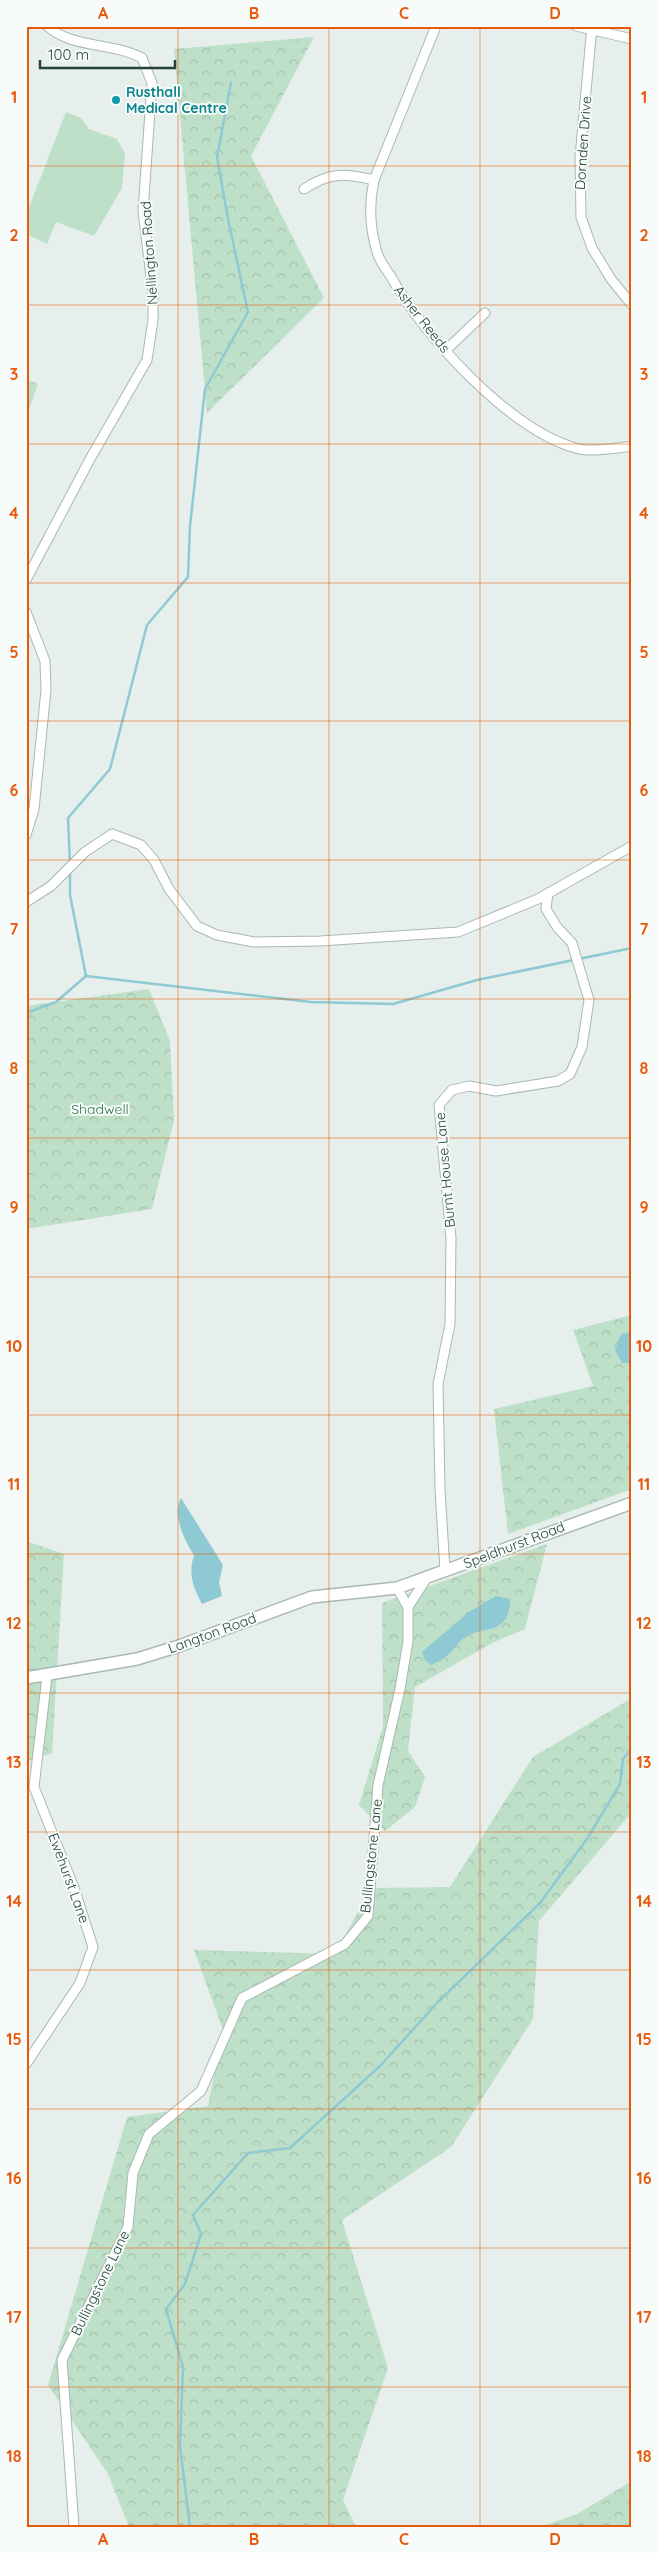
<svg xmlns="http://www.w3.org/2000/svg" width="658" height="2553" viewBox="0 0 658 2553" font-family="Quicksand,sans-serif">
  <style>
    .grass { fill: #bfe0c8 }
    .forest { fill: url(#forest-crowns) }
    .park { fill: url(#park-tufts) }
    .water { fill: #8ec9d4 }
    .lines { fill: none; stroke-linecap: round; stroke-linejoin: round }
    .stream { stroke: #8ec9d4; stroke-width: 2.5 }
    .minor-casing { stroke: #a8b8b2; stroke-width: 11 }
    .tertiary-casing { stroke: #a8b8b2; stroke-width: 14 }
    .minor { stroke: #fff; stroke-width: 9 }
    .tertiary { stroke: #fff; stroke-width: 11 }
    .grid { fill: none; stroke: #e8590c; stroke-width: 1; stroke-opacity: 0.55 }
    .culture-dot { fill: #0f9aa8; stroke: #f7fbf9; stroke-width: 2 }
    .labels { text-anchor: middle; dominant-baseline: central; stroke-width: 4; stroke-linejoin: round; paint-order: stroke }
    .culture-label { font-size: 14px; font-weight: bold; fill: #0d838f; stroke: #f7fbf9; text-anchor: start }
    .street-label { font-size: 14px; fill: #24423a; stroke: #f7fbf9 }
    .park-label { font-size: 14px; fill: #2d7a4b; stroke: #f7fbf9 }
    .neatline { fill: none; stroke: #e8590c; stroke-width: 2 }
    .grid-label { font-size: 16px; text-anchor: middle; font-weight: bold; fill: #e8590c }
  </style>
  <defs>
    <pattern id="forest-crowns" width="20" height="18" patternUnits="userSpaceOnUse" patternTransform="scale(1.25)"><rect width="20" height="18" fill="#bfe0c8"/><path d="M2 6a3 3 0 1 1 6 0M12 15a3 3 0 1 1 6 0" fill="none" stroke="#a4c1ad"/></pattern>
    <pattern id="park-tufts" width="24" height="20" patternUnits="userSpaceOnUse" patternTransform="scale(1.25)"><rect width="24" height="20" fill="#bfe0c8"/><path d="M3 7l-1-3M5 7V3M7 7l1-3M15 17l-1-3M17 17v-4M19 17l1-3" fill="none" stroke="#a4c1ad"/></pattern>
  </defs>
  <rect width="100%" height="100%" fill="#e6efeb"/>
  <!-- grass -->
  <polygon class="grass" points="66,112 81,118 89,129 117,139 125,154 122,188 94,236 56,222 47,244 26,234 26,215"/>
  <!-- forest -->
  <g class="forest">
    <polygon points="314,37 251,156 324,298 207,413 174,49"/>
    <polygon points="149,989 170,1041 174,1120 152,1209 26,1229 26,1006"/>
    <polygon points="632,1315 632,1489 508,1534 494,1409 593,1386 573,1330"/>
    <polygon points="26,1541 64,1554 52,1753 26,1762"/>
    <polygon points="547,1544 525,1629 492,1643 415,1687 408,1751 425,1777 415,1807 385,1831 359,1805 383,1726 382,1603"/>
    <polygon points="632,1698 632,1812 539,1921 533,2019 451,2147 342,2220 388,2368 343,2500 356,2527 129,2527 108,2474 48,2385 127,2117 208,2106 223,2030 194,1950 335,1954 371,1888 450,1887 533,1757"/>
    <polygon points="632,2481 632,2527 540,2527 577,2514"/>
  </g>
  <!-- park -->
  <polygon class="park" points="26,379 38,384 26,418"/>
  <!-- water -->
  <g class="water">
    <polygon points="632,1332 632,1363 622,1363 615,1350 621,1334"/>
    <path d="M181,1498L223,1565L219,1582L222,1596L202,1604C193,1587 188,1574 194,1555C184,1540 172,1515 181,1498Z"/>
    <path d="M496,1596L510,1599C509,1638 483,1624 464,1638C458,1642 454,1650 448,1655C443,1659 437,1662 431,1665L425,1660L422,1652L469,1612Z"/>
  </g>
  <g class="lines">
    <!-- stream -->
    <g class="stream">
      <polyline points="70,864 68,818 110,769 147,625 188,577 190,526 205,389 248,312 228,219 217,157 231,83"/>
      <polyline points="70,872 70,895 86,976 311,1002 393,1004 477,980 632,948"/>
      <polyline points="26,1013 56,1002 86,976"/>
      <polyline points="190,2527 180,2446 183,2367 166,2309 185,2284 201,2234 193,2215 248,2153 290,2148 380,2066 438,2002 540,1903 587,1839 620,1784 623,1759 632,1748"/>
    </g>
    <!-- minor casing -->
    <g class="minor-casing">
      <g id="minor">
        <path d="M436,26L374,180C369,203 370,229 377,252C379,260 385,268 390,275C423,335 511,432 579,449C591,452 619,448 632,446"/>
        <polyline points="576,26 632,39"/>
        <polyline points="592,26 580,157 581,217 592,248 611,279 632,305"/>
        <path d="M304,189C330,172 344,173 374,180"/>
        <polyline points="446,350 485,313"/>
        <path d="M26,580L90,459L147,360L153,320V293L143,211L152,83L142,58C113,42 73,49 47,26"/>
        <polyline points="26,612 45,661 46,690 34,809 26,835"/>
        <polyline points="26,902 51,886 85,852 112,834 141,845 154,860 169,889 197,926 217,935 254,942 320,941 458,932 538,899 632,846"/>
        <polyline points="445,1571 440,1489 438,1384 450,1324 451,1238 439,1105 452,1090 469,1086 496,1091 558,1081 570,1074 582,1047 589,1000 572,943 557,927 546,909 548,893"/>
        <polyline points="408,1607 426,1579"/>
        <polyline points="26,2064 80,1983 93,1947 74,1888 34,1787 47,1676"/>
        <polyline points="74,2527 62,2360 128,2227 133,2173 149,2134 201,2091 242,1998 345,1944 368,1916 378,1785 400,1689 408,1641 408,1607 397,1588"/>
      </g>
    </g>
    <!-- tertiary casing -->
    <g class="tertiary-casing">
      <polyline id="tertiary" points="26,1678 137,1659 179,1646 312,1597 397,1588 632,1503"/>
    </g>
    <!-- minor -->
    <use href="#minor" class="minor"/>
    <!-- tertiary -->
    <use href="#tertiary" class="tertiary"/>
  </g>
  <!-- grid -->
  <path class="grid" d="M178,26V2527M329,26V2527M480,26V2527M26,166H632M26,305H632M26,444H632M26,583H632M26,721H632M26,860H632M26,999H632M26,1138H632M26,1277H632M26,1415H632M26,1554H632M26,1693H632M26,1832H632M26,1970H632M26,2109H632M26,2248H632M26,2387H632"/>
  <!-- markers -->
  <circle class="culture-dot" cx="116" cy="100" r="5"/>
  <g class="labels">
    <!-- culture labels -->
    <g class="culture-label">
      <text x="126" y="92">Rusthall<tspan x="126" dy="16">Medical Centre</tspan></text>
    </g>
    <!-- street labels -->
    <g class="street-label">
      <text transform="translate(583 143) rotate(-86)">Dornden Drive</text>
      <text transform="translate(149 253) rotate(-94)">Nellington Road</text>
      <text transform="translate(422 319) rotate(52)">Asher Reeds</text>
      <text transform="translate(445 1170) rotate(-95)">Burnt House Lane</text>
      <text transform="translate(514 1545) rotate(-21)">Speldhurst Road</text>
      <text transform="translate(212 1633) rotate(-20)">Langton Road</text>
      <text transform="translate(371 1856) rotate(-84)">Bullingstone Lane</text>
      <text transform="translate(69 1878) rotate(70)">Ewehurst Lane</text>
      <text transform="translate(100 2283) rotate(-64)">Bullingstone Lane</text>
    </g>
    <!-- park labels -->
    <g class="park-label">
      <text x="100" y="1109">Shadwell</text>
    </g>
  </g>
  <!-- border -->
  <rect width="658" height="2553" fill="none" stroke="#f7fbf9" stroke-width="55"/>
  <!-- scale -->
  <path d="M40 60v8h135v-8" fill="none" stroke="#24423a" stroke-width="2.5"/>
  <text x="48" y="60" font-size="15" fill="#24423a" stroke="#f7fbf9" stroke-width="4" paint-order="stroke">100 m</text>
  <rect x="28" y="28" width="602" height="2498" class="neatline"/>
  <g class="grid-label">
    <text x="103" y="19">A</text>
    <text x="254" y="19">B</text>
    <text x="404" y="19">C</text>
    <text x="555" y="19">D</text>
    <text x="14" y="103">1</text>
    <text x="644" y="103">1</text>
    <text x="14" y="241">2</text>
    <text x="644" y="241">2</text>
    <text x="14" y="380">3</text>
    <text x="644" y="380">3</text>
    <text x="14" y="519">4</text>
    <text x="644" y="519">4</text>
    <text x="14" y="658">5</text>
    <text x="644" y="658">5</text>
    <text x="14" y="796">6</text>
    <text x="644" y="796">6</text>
    <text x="14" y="935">7</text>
    <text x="644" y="935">7</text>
    <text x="14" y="1074">8</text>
    <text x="644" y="1074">8</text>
    <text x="14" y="1213">9</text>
    <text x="644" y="1213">9</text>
    <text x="14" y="1352">10</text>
    <text x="644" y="1352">10</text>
    <text x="14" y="1490">11</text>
    <text x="644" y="1490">11</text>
    <text x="14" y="1629">12</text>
    <text x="644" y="1629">12</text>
    <text x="14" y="1768">13</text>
    <text x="644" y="1768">13</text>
    <text x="14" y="1907">14</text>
    <text x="644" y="1907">14</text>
    <text x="14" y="2045">15</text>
    <text x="644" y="2045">15</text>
    <text x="14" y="2184">16</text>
    <text x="644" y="2184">16</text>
    <text x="14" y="2323">17</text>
    <text x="644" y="2323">17</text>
    <text x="14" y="2462">18</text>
    <text x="644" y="2462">18</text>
    <text x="103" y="2545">A</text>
    <text x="254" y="2545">B</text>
    <text x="404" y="2545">C</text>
    <text x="555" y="2545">D</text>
  </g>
</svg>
